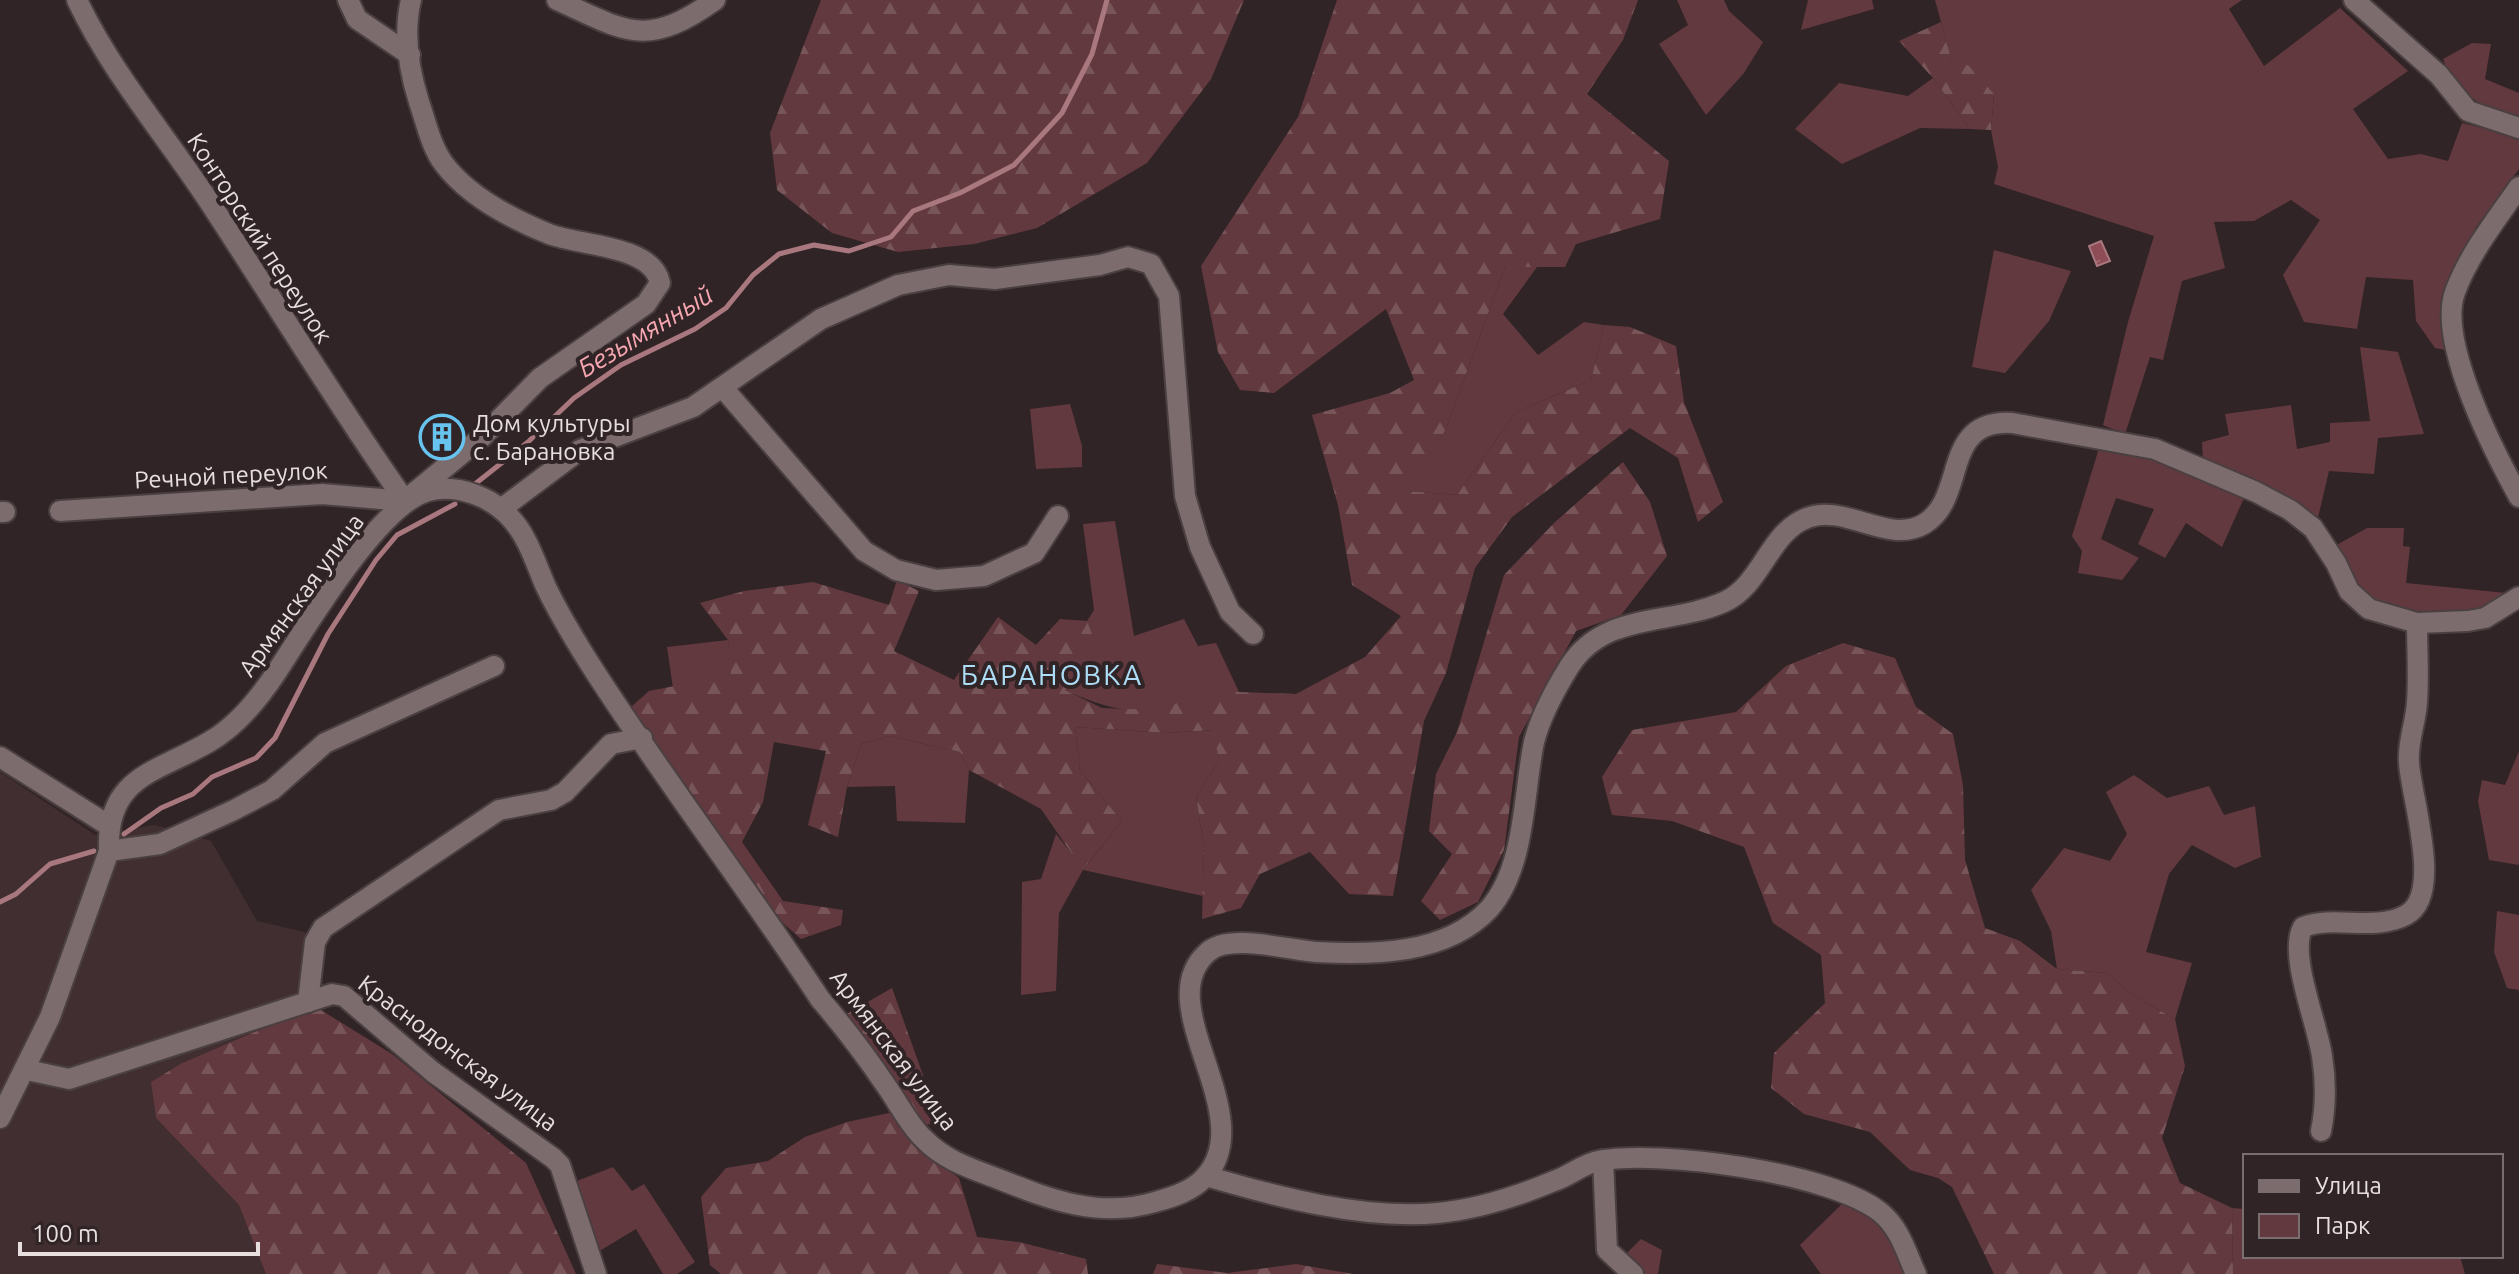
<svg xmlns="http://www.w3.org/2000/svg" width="2519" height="1274" viewBox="0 0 2519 1274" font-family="Ubuntu,sans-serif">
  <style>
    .built { fill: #412e30 }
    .green { fill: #62393e }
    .forest { fill: url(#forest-firs) }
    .water { fill: url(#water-ripples); stroke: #a9787f; stroke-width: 2 }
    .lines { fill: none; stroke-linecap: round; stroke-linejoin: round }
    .stream { stroke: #a9787f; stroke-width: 5 }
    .minor-casing { stroke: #4a3f41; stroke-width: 24 }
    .minor { stroke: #7c6c6e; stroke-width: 20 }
    .labels { text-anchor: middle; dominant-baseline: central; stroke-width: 8; stroke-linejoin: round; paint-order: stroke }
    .street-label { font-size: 24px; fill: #e7dfdf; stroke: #312426 }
    .poi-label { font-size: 24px; fill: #e7dfdf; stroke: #312426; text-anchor: start }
    .water-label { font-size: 26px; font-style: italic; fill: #f7a7b1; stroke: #312426 }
    .quarter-label { font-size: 28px; letter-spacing: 2px; fill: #adddf6; stroke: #312426 }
  </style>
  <defs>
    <pattern id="forest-firs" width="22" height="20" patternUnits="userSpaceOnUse" patternTransform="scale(2)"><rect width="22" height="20" fill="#62393e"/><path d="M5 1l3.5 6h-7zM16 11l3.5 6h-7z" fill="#785559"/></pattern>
    <pattern id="water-ripples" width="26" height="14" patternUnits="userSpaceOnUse" patternTransform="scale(2)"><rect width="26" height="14" fill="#8e4c56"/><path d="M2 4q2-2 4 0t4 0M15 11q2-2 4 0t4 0" fill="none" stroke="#9e656e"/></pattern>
  </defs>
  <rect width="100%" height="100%" fill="#312426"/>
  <!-- built -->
  <polygon class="built" points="0,772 95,835 155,825 211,841 257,921 317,935 294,1015 180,1064 151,1082 156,1118 239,1205 266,1274 0,1274"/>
  <!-- green -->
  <g class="green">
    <polygon points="1677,0 1724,0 1729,11 1763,42 1744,73 1706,115 1659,44 1688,25"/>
    <polygon points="1808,0 1872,0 1874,9 1801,30"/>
    <polygon points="1935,0 2242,0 2229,9 2264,66 2340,8 2408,71 2353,109 2388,159 2421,154 2448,161 2462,123 2519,137 2519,169 2476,227 2445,291 2440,322 2450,351 2435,348 2416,321 2413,280 2366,277 2357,329 2304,322 2283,275 2320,220 2291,200 2254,221 2214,222 2225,268 2182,281 2163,360 2150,357 2125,434 2103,425 2128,322 2154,236 1994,184 1998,167 1991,130 1994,94 1954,70"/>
    <path d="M2472,43L2491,44L2485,79L2519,93V124C2487,109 2456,94 2443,59Z"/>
    <polygon points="1933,78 1970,129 1920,128 1842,164 1795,129 1839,83 1908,96"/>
    <polygon points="1994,250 2071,271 2049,321 2005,373 1972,367"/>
    <polygon points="1505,267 1537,267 1503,314 1538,355 1584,322 1604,325 1591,380 1516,412 1457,495 1407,491 1446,429"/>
    <polygon points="2360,347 2398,352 2424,434 2378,438 2374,474 2329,471 2316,526 2203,462 2202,442 2229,435 2225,414 2291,405 2297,449 2330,442 2330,423 2370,421"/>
    <polygon points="1070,404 1082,446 1082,467 1036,469 1030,409"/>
    <polygon points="2100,445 2151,458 2244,498 2222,547 2186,523 2165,558 2138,544 2154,509 2116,498 2101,539 2139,558 2122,580 2078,573 2082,551 2072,536"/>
    <path d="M1115,521L1134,636L1184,619L1198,646L1216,643L1239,692C1201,691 1185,707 1155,710C1121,713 1095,704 1065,690L1097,649L1087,621L1094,610L1083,524Z"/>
    <path d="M2367,528H2404L2403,546L2410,547L2406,583L2516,594C2507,599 2497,605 2488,609C2463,617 2394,617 2371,604C2353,594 2342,565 2333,547Z"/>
    <polygon points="728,640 732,675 673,688 667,647"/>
    <polygon points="1075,727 1167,733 1214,730 1219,760 1196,797 1204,847 1203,896 1083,870 1059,913 1056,991 1021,995 1022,882 1041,879 1056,834 1084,869 1122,821 1080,771"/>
    <polygon points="889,736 960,752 969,770 965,823 897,821 895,786 847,787 861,744"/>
    <polygon points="2519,751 2519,865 2489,860 2478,801 2482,780 2505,785"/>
    <polygon points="2134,775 2167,798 2209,786 2224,815 2255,806 2261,857 2235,868 2192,845 2169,874 2146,952 2192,963 2175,1019 2131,994 2107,973 2057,969 2051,931 2031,890 2064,848 2110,861 2127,834 2106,792"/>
    <polygon points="2497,911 2519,915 2519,990 2507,988 2494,952"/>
    <polygon points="613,1167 632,1191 644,1184 695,1262 677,1274 663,1274 636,1229 593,1255 569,1184"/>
    <path d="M1844,1202C1884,1221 1890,1236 1910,1274H1821L1800,1245Z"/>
    <polygon points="2232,1208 2245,1209 2245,1256 2460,1256 2465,1274 2233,1274"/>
    <polygon points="1641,1239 1662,1250 1658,1274 1639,1274 1622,1258"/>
  </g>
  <!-- forest -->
  <g class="forest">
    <polygon points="821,0 1244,0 1211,79 1147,163 1037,228 974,244 898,252 832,233 777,190 770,133"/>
    <polygon points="1337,0 1638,0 1623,40 1587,94 1669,161 1660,219 1576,244 1565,267 1505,267 1446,429 1408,491 1457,495 1516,412 1591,380 1604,325 1630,327 1676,346 1684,402 1723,502 1698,522 1678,458 1630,428 1512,517 1475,568 1446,673 1424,721 1393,896 1349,894 1310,852 1260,874 1241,908 1202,919 1204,847 1196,797 1219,760 1213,730 1167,733 1075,727 1080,771 1122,821 1083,870 1041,809 969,770 960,752 889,736 861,744 847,787 838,837 808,825 826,751 774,742 763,802 742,842 783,901 843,910 841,925 801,939 774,915 631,707 649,691 731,675 728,640 700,603 744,591 813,582 889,605 897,580 919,591 894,651 954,680 998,617 1036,645 1060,619 1087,621 1098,649 1065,690 1102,708 1156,710 1213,691 1296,694 1365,657 1401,616 1352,585 1338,505 1312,415 1390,393 1414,380 1386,309 1274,393 1240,390 1218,352 1201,266 1298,117"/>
    <polygon points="1941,22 1954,69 1968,65 1994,94 1991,130 1970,129 1933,78 1899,41"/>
    <polygon points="1623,462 1650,502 1667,556 1621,615 1576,631 1519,737 1504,850 1478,902 1440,920 1421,901 1452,854 1429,831 1436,774 1457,732 1504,575 1554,523"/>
    <polygon points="1843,643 1895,658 1916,707 1953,734 1963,785 1965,860 1985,928 2020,941 2057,969 2107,973 2131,994 2175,1019 2185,1066 2162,1138 2180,1183 2232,1208 2233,1274 1994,1274 1952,1187 1938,1178 1910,1170 1870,1132 1804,1114 1771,1088 1774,1053 1825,1003 1821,955 1773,923 1744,847 1672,821 1612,815 1602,777 1632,730 1736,712 1786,666"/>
    <polygon points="892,988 940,1123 923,1125 845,1015"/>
    <polygon points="308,1002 392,1054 526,1163 576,1274 266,1274 239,1205 156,1118 151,1082 180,1064 294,1015"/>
    <polygon points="898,1111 913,1145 959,1178 977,1237 1019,1242 1086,1259 1088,1274 721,1274 710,1265 701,1197 726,1168 768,1161 805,1137 847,1122"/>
    <polygon points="1157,1264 1227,1273 1296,1264 1353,1274 1153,1274"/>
  </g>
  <!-- water -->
  <polygon class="water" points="2101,241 2110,261 2097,266 2089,246"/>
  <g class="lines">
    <!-- stream -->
    <g class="stream">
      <polyline points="475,484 528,442 574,398 621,365 695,329 726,308 753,275 779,254 814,245 849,251 891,237 913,211 960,193 1014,165 1062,113 1092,54 1107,0"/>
      <polyline points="124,834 161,808 193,794 212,777 256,758 275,738 328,634 376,560 397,535 455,504"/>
      <polyline points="0,902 16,894 50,864 94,851"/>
    </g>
    <!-- minor casing -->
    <g class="minor-casing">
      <g id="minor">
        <path d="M77,0C113,76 169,139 214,209C278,307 338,406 405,501"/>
        <polyline points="348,0 357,19 410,55"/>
        <path d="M411,0C403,33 409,70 419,102C426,122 431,147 444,164C468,196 512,219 549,234C580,246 653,245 660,283L646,304L540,378L482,437L414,493"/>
        <path d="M557,0C627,32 646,49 715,0"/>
        <polyline points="2354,0 2439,75 2468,111 2519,128"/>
        <path d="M2519,187C2496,220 2469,254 2455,292C2437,341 2494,452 2519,497"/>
        <polyline points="723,388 864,551 896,570 936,580 984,576 1034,553 1058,516"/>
        <polyline points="501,509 580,450 693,407 821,319 898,285 949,275 995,279 1100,265 1128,257 1151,264 1169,296 1185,496 1200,547 1230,612 1253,634"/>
        <polyline points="60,511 322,494 405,501"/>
        <polyline points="0,512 5,512"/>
        <polyline points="0,757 108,825"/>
        <polyline points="109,851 160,844 234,810 272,790 325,743 494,666"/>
        <polyline points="308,1002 315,942 323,928 499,810 551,800 565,792 611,744 642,738"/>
        <polyline points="27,1070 69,1079 332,994 344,996 433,1072 553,1158 560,1165 596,1274"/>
        <path d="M0,1118L50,1017L109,851C106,776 156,773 209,742C237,726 258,700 276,673C305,629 378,505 428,491C458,483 495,498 514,522C529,540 537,567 546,587C558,612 573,637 588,661C661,776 745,884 820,999C844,1027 866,1056 887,1087C899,1104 909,1125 924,1139C944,1160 970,1168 996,1178C1049,1199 1098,1219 1155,1202C1173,1197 1192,1191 1204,1178C1263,1116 1147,1004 1208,952C1229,933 1288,950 1316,952C1373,955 1446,955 1489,909C1526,867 1523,794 1534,742C1540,718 1556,688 1569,667C1604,611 1670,626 1724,602C1762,585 1769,532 1807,518C1845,503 1888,545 1924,524C1968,498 1940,419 2012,423L2155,449L2256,492L2290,510L2313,528L2336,563L2349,591L2369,609L2417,623L2468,621L2485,618L2519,597"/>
        <path d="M2321,1131C2326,1106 2326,1081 2322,1056C2317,1022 2288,954 2303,927C2335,915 2374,932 2406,915C2444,895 2411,798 2409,763C2407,743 2416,722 2417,702C2419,676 2417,649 2417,623"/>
        <polyline points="1603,1160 1607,1250 1633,1274"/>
        <path d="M1206,1176C1277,1197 1364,1220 1438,1213C1479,1209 1516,1197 1554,1181C1569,1176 1583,1164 1598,1161C1660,1149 1831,1173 1880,1212C1900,1228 1906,1252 1916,1274"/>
      </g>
    </g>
    <!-- minor -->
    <use href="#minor" class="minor"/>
  </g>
  <!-- icons -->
  <defs>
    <g id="building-ring" transform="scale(2.3)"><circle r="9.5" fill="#312426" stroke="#66c4ef" stroke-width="1.5"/><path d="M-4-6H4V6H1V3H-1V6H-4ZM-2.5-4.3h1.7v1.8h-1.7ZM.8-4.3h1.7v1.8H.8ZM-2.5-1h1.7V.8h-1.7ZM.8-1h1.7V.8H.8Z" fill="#66c4ef"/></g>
  </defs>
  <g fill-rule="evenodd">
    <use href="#building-ring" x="442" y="437"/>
  </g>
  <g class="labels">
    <!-- street labels -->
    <g class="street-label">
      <text transform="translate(260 238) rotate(57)">Конторский переулок</text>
      <text transform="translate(231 475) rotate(-3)">Речной переулок</text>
      <text transform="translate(301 595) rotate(-54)">Армянская улица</text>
      <text transform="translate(894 1050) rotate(53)">Армянская улица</text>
      <text transform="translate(458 1053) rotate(37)">Краснодонская улица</text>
    </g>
    <!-- poi labels -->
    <g class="poi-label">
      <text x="473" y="423">Дом культуры<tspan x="473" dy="28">с. Барановка</tspan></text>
    </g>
    <!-- water labels -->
    <g class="water-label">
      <text transform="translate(645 331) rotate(-31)">Безымянный</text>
    </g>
    <!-- quarter labels -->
    <g class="quarter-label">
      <text x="1052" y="674">БАРАНОВКА</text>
    </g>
  </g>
  <!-- legend -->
  <rect x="2243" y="1154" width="260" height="104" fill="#312426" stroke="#7a6f70" stroke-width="2"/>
  <rect x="2259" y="1180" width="40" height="12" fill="#7c6c6e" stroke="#7a6f70" stroke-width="2"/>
  <text x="2315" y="1194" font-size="24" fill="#e7dfdf">Улица</text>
  <rect x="2259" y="1214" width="40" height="24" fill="#62393e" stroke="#7a6f70" stroke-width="2"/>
  <text x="2315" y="1234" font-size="24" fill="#e7dfdf">Парк</text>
  <!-- scale -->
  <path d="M20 1242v12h238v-12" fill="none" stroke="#e7dfdf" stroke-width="4"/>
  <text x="32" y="1242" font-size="24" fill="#e7dfdf" stroke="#312426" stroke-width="6" paint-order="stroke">100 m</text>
</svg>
